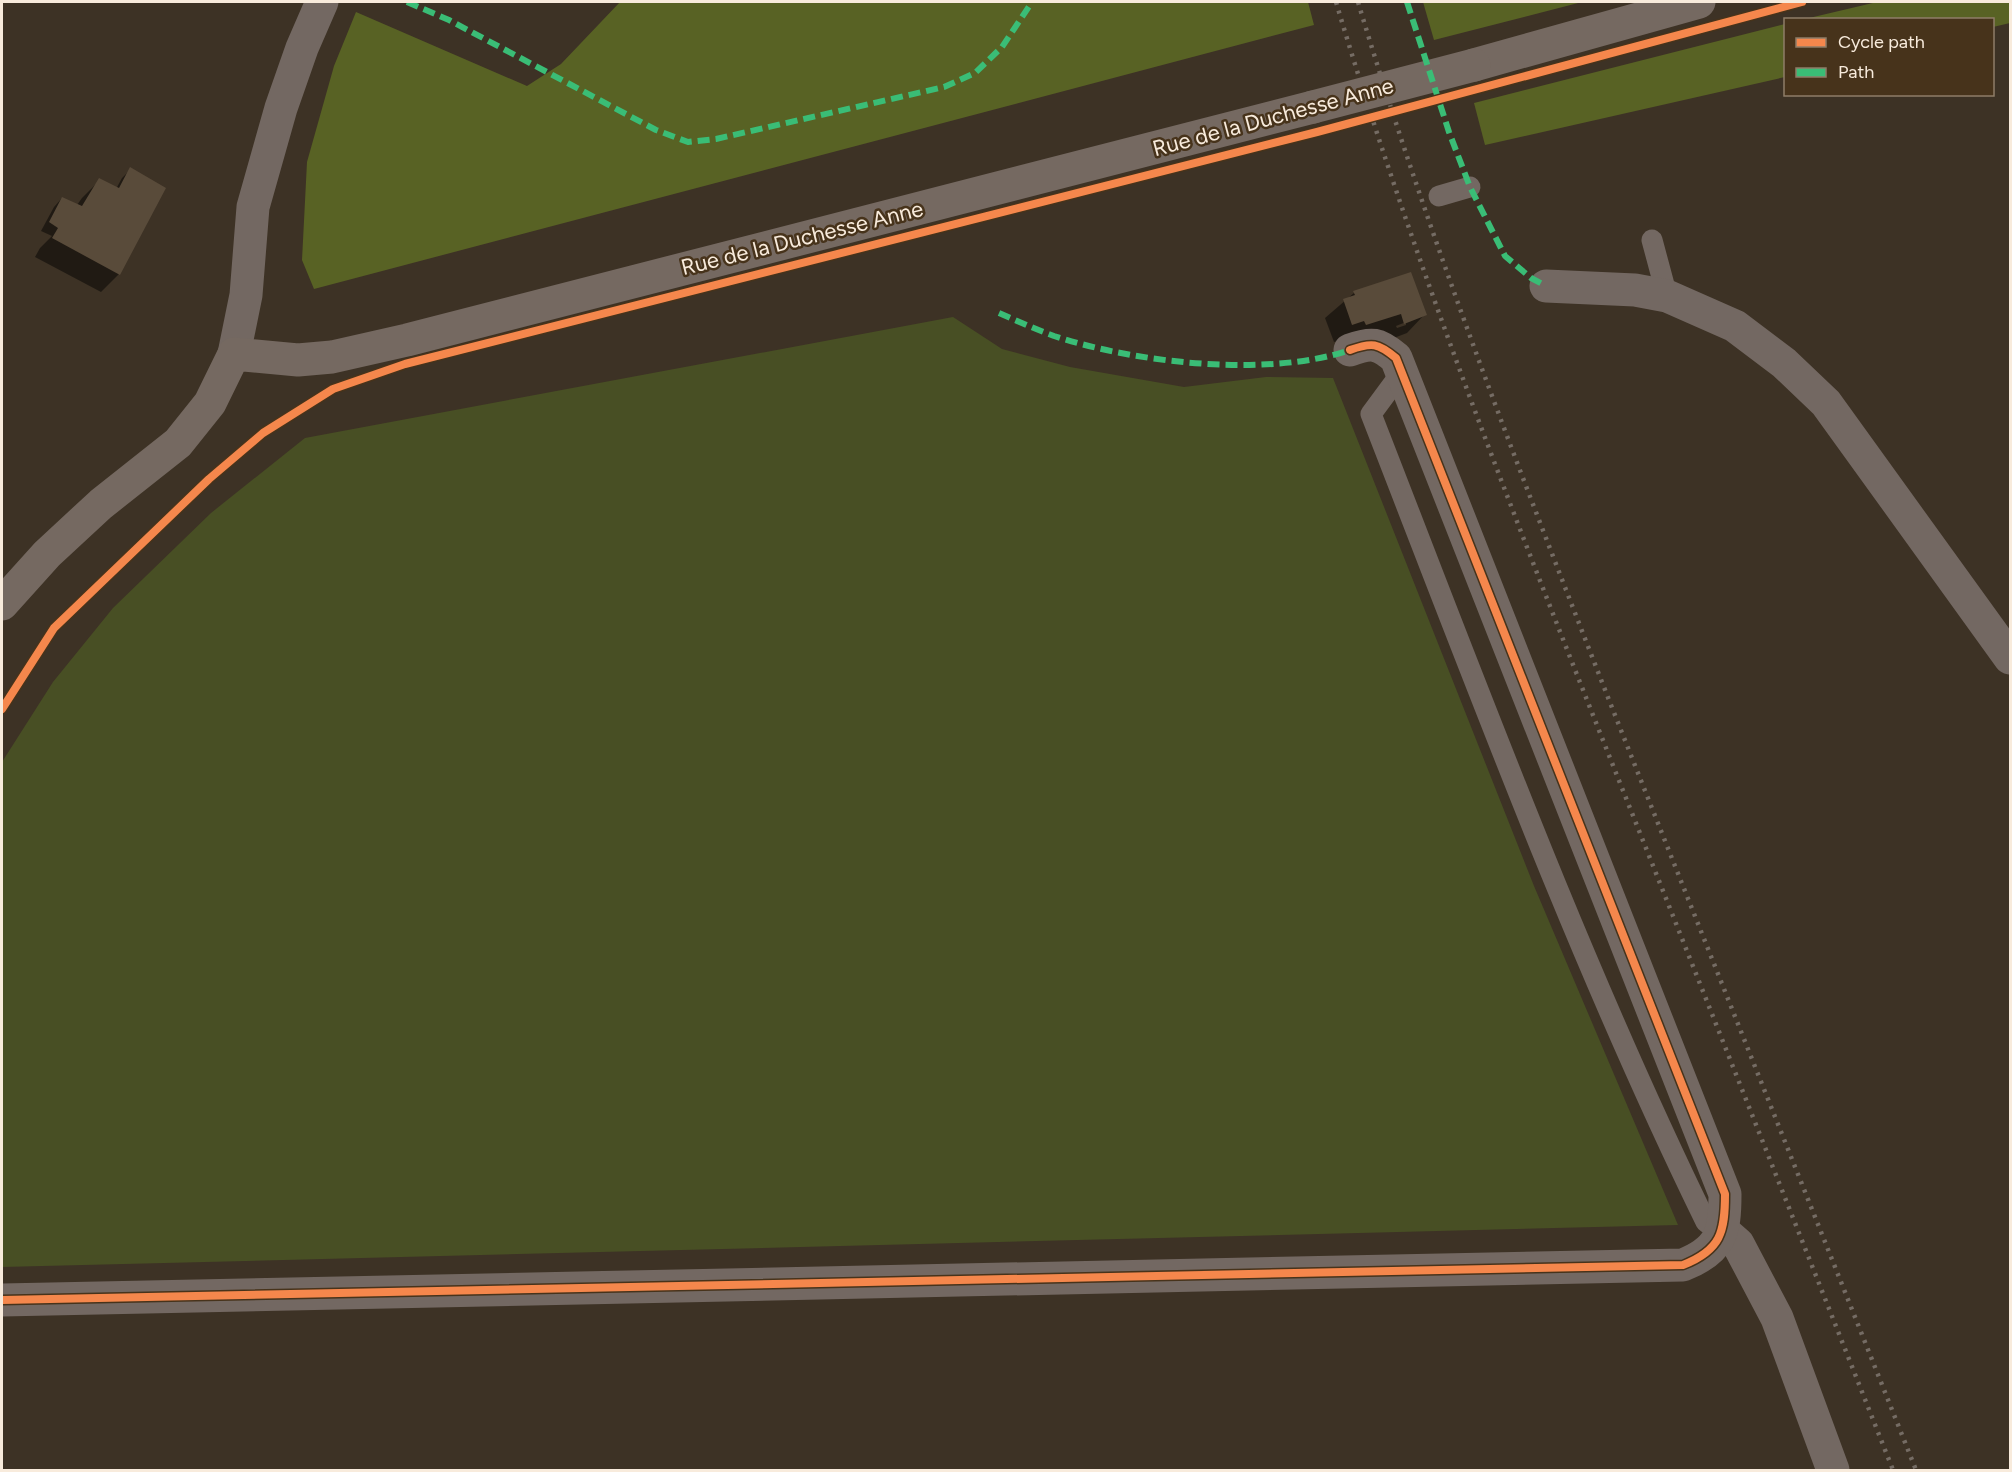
<svg xmlns="http://www.w3.org/2000/svg" width="2012" height="1472" viewBox="0 0 2012 1472" font-family="Figtree,sans-serif">
  <style>
    .green { fill: #484f24 }
    .forest { fill: #586224 }
    .shadow { fill: #0007; fill-rule: evenodd }
    .building { fill: #594b3a }
    .lines { fill: none; stroke-linecap: round; stroke-linejoin: round }
    .lane { stroke: #736862; stroke-width: 21 }
    .street { stroke: #736862; stroke-width: 33 }
    .secondary { stroke: #756961; stroke-width: 33 }
    .rail { stroke: #756c64; stroke-width: 4.5; stroke-dasharray: 3 6; stroke-linecap: butt }
    .secondary-bridge { stroke: #756961; stroke-width: 33 }
    .quiet { stroke: #3abd76; stroke-width: 6; stroke-dasharray: 12 6; stroke-linecap: butt }
    .cycleway-casing { stroke: #47331b; stroke-width: 11 }
    .cycleway { stroke: #f5874c; stroke-width: 8 }
    .labels { text-anchor: middle; dominant-baseline: central; stroke-width: 5; stroke-linejoin: round; paint-order: stroke }
    .street-label { font-size: 22px; fill: #f8ebdc; stroke: #47331b }
  </style>
  <rect width="100%" height="100%" fill="#3d3225"/>
  <!-- green -->
  <polygon class="green" points="953,317 1002,349 1070,367 1184,387 1266,377 1333,378 1534,886 1678,1225 2,1267 2,762 53,682 113,608 211,513 305,438"/>
  <!-- forest -->
  <g class="forest">
    <polygon points="620,2 1308,2 1314,25 314,289 302,260 307,162 334,66 356,12 527,86 561,64"/>
    <polygon points="1423,2 1582,2 1434,40"/>
    <polygon points="1877,2 2010,2 2010,23 1993,27 1992,20 1805,19"/>
    <polygon points="1785,24 1785,77 1485,145 1474,103"/>
  </g>
  <!-- shadow -->
  <g class="shadow">
    <polygon points="131,169 119,274 101,292 35,257 40,248 52,236 41,231 54,207 62,198 77,205 82,198 100,180 116,189 122,178"/>
    <path d="M1354,293L1425,314L1407,333L1386,341L1346,338L1334,342L1325,318ZM1406,322V325L1397,328L1396,326Z"/>
  </g>
  <!-- building -->
  <g class="building">
    <polygon points="130,167 166,188 120,275 52,238 58,228 49,222 62,197 82,206 99,178 119,188"/>
    <polygon points="1411,272 1427,315 1404,324 1401,314 1366,325 1364,321 1352,325 1343,299 1355,295 1353,291"/>
  </g>
  <g class="lines">
    <!-- lane -->
    <g class="lane">
      <polyline points="1439,196 1470,187"/>
      <polyline points="1652,240 1667,296"/>
      <path d="M1402,372L1371,414C1477,686 1578,960 1706,1222L1722,1230"/>
    </g>
    <!-- street -->
    <g class="street">
      <polyline points="1546,286 1635,290 1667,296 1735,326 1784,363 1826,403 2010,658"/>
      <polyline points="234,354 246,295 253,207 281,108 302,48 322,2"/>
      <polyline points="1722,1230 1738,1244 1777,1318 1833,1470"/>
      <path d="M2,1300L1683,1265C1721,1250 1725,1232 1725,1194L1396,358C1378,343 1372,342 1350,350"/>
    </g>
    <!-- secondary -->
    <g class="secondary">
      <polyline points="1474,65 1699,2"/>
      <polyline points="2,604 47,554 101,504 178,443 210,403 234,354 298,360 332,357 407,340 1313,107"/>
    </g>
    <!-- rail -->
    <g class="rail">
      <path d="M1336,2C1414,264 1515,519 1616,773C1709,1006 1801,1238 1893,1470"/>
      <path d="M1358,2C1429,239 1519,470 1609,700C1711,957 1814,1214 1916,1470"/>
    </g>
    <!-- secondary-bridge -->
    <polyline class="secondary-bridge" points="1313,107 1474,65"/>
    <!-- quiet -->
    <g class="quiet">
      <polyline points="407,2 449,20 656,130 688,142 716,139 944,87 975,73 1002,47 1032,2"/>
      <polyline points="1407,2 1449,132 1470,187 1505,256 1531,278 1546,286"/>
      <path d="M999,313C1017,321 1035,329 1054,336C1136,363 1268,378 1350,350"/>
    </g>
    <!-- cycleway casing -->
    <g class="cycleway-casing">
      <g id="cycleway">
        <polyline points="2,709 54,628 209,479 263,433 333,389 405,364 1317,132 1802,2"/>
        <path d="M2,1300L1683,1265C1721,1250 1725,1232 1725,1194L1396,358C1378,343 1372,342 1350,350"/>
      </g>
    </g>
    <!-- cycleway -->
    <use href="#cycleway" class="cycleway"/>
  </g>
  <g class="labels">
    <!-- street labels -->
    <g class="street-label">
      <text transform="translate(1273 117) rotate(-15)">Rue de la Duchesse Anne</text>
      <text transform="translate(802 238) rotate(-14)">Rue de la Duchesse Anne</text>
    </g>
  </g>
  <!-- border -->
  <rect width="2012" height="1472" fill="none" stroke="#f8ebdc" stroke-width="6"/>
  <!-- legend -->
  <rect x="1784" y="18" width="210" height="78" fill="#47331b" stroke="#8e7d68" stroke-width="1.5"/>
  <rect x="1796" y="38" width="30" height="9" fill="#f5874c" stroke="#8e7d68" stroke-width="1.5"/>
  <text x="1838" y="48" font-size="18" fill="#f8ebdc">Cycle path</text>
  <rect x="1796" y="68" width="30" height="9" fill="#3abd76" stroke="#8e7d68" stroke-width="1.5"/>
  <text x="1838" y="78" font-size="18" fill="#f8ebdc">Path</text>
</svg>
